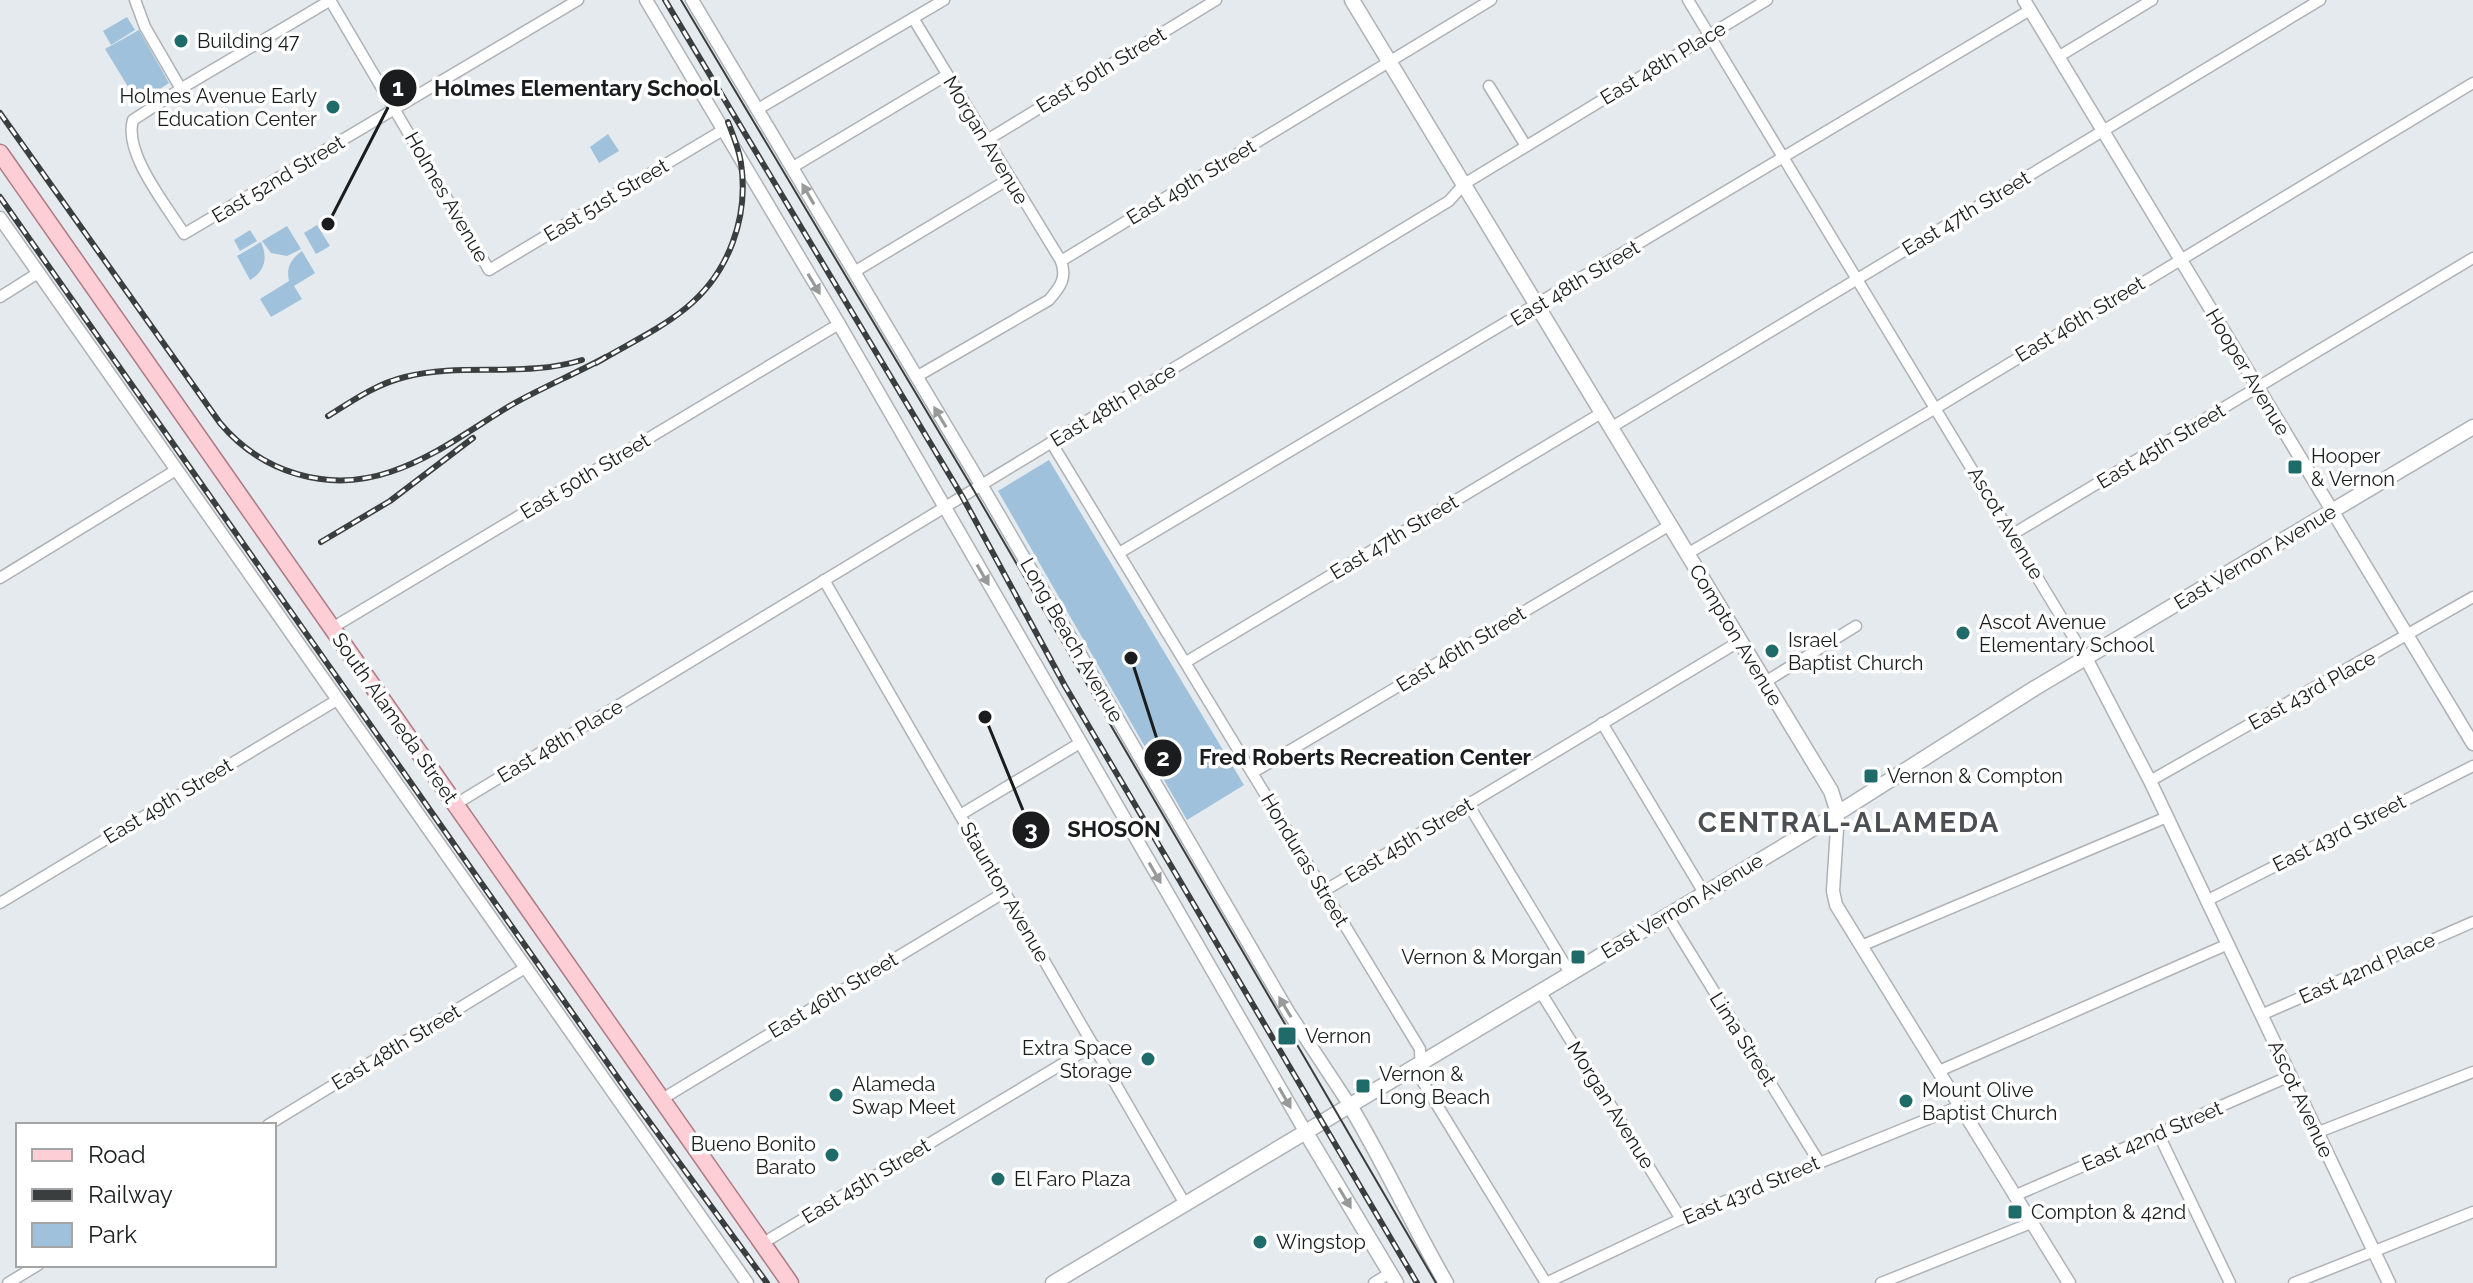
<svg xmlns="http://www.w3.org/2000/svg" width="2473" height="1283" viewBox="0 0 2473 1283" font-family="Raleway,sans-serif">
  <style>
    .green { fill: #9fc1db }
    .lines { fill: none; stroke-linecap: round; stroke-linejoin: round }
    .minor-casing { stroke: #aeb2b6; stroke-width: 13 }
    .tertiary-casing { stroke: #aeb2b6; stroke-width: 15 }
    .secondary-casing { stroke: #aeb2b6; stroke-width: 17 }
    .primary-casing { stroke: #ad7a84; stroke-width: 19 }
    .minor { stroke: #fff; stroke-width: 10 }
    .tertiary { stroke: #fff; stroke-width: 12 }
    .secondary { stroke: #fff; stroke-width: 14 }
    .primary { stroke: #fdced6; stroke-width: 16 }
    .tram { stroke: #3b3e3f; stroke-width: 2 }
    .rail-casing { stroke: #3b3e3f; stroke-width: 6 }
    .rail { stroke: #fff; stroke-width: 3; stroke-dasharray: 9; stroke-linecap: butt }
    .oneway { fill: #989999 }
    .poi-dot { fill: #1f6b6a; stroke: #fff; stroke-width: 3 }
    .labels { text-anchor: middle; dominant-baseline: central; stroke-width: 7; stroke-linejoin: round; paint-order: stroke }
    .poi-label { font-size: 20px; fill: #1a1c1d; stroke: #fff; text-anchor: start }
    .street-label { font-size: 20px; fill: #1a1c1d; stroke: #fff }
    .district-label { font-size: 28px; font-weight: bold; letter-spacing: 2px; fill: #4b4f53; stroke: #fff }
    .leader { fill: none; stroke: #1a1c1d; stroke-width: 3 }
    .callout-dot { fill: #1a1c1d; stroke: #fff; stroke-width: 3 }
    .mark-label { font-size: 24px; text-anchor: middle; font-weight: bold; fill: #fff }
    .callout-label { font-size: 22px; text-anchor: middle; font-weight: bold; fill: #1a1c1d; stroke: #fff; stroke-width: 7; stroke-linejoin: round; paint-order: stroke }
  </style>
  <rect width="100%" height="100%" fill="#e5eaee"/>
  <!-- green -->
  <g class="green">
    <polygon points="127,17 135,30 111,45 103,31"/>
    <polygon points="139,30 169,83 138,103 105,49"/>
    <polygon points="608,134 619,151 599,163 590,147"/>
    <polygon points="317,225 330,246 316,254 304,233"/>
    <polygon points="287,226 301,249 287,256 271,253 262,241"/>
    <polygon points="250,230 257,241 240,251 234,240"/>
    <path d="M261,242C268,258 265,271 250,280L237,256Z"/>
    <path d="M302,251L315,273L294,286L302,299L271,317L260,299L289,281C286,267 291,259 302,251Z"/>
    <polygon points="1049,460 1244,785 1187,820 998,491"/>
  </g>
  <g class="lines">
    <!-- minor casing -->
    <g class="minor-casing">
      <g id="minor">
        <polyline points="135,0 145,27 181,89"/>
        <polyline points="330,0 489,270 723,130"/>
        <path d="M331,0L187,85L133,120C123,153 167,206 184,234L578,0"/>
        <polyline points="1688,0 2086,658"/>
        <polyline points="913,18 1061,261"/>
        <polyline points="2058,57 2152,0"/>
        <polyline points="1489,86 1526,146"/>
        <polyline points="758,109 944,0"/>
        <polyline points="987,140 1216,0"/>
        <polyline points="793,167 947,75"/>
        <polyline points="854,272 1009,179"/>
        <polyline points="0,297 38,273"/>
        <path d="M916,377L1049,300C1061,286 1067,278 1061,261L1491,0"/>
        <polyline points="1612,427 2320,0"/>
        <polyline points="1051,442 1420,1049 1421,1079 1546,1283"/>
        <polyline points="2013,534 2473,258"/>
        <polyline points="1119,553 2030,10"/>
        <polyline points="1687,554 1936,408 2473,83"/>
        <polyline points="0,578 176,470"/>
        <polyline points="824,580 1185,1204"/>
        <polyline points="332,628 839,324"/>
        <polyline points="1186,662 1603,412"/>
        <polyline points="1765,682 1856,626"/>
        <polyline points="1602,723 1704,893"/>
        <polyline points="1252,773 1670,525"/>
        <polyline points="2150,781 2473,597"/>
        <polyline points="456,804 1449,201 1464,184 1767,0"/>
        <polyline points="1468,804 1570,973"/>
        <polyline points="960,815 1080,743"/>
        <polyline points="1324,891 1740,641"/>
        <polyline points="2206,901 2473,766"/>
        <polyline points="0,903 337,700"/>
        <polyline points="1667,915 1819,1162"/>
        <polyline points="1861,946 2167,817"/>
        <polyline points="1540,991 1681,1219"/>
        <polyline points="2261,1015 2473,922"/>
        <polyline points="1939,1071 2226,945"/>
        <polyline points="662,1099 1005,892"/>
        <polyline points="268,1125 525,968"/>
        <polyline points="2158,1133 2230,1283"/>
        <polyline points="2316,1133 2473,1072"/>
        <polyline points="2014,1196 2290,1076"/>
        <polyline points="763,1243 1094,1045"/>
        <polyline points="8,1283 38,1265"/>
        <polyline points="1374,1283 1390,1273"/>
        <polyline points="1546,1283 1681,1219 1960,1106"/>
        <polyline points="1881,1283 2031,1223"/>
        <polyline points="2294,1283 2473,1212"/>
      </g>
    </g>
    <!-- tertiary casing -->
    <g class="tertiary-casing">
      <g id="tertiary">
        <polyline points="646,0 839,324 1305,1131"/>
        <polyline points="692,0 989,498 1289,1013 1349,1104"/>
        <polyline points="2024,0 2473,744"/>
        <polyline points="0,218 747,1283"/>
        <polyline points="2086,658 2150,781 2389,1283"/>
        <polyline points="1838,813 1833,891 1836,905 2069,1283"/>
      </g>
    </g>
    <!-- secondary casing -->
    <g class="secondary-casing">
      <g id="secondary">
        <polyline points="1352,0 1831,791 1838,813"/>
        <path d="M1349,1104C1384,1162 1412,1224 1446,1283"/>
        <polyline points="1305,1131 1396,1283"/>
        <polyline points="1053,1283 1819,825 2035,688 2473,427"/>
      </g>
    </g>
    <!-- primary casing -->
    <g class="primary-casing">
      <polyline id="primary" points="0,153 790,1283"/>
    </g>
    <!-- minor -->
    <use href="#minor" class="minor"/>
    <!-- tertiary -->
    <use href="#tertiary" class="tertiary"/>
    <!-- secondary -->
    <use href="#secondary" class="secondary"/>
    <!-- primary -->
    <use href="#primary" class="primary"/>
    <!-- tram -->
    <polyline class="tram" points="681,0 973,489 1436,1283"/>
    <!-- rail casing -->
    <g class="rail-casing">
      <g id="rail">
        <polyline points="665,0 962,496 1065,686 1417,1283"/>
        <path d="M0,113L220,423C262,473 328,493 390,472C434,458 474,427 513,404C543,387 575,374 606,357"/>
        <polyline points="0,197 632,1098 767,1283"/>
        <path d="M596,363C626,345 659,330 686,308C729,273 749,217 741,163C739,149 733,135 728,122"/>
        <path d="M328,416C352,401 376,384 405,377C462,362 524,378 582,360"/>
        <polyline points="321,542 390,501 473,438"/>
      </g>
    </g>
    <!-- rail -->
    <use href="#rail" class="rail"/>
  </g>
  <!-- one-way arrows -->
  <defs><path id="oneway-solid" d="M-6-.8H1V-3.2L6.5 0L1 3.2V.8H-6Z" transform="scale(2)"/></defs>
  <g class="oneway">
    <use href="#oneway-solid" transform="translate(808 194) rotate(-120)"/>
    <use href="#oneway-solid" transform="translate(814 284) rotate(59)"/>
    <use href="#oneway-solid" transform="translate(940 417) rotate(-121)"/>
    <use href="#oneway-solid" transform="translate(983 575) rotate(60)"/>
    <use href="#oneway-solid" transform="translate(1155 873) rotate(60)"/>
    <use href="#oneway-solid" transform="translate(1285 1007) rotate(-121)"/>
    <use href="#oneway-solid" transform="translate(1285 1098) rotate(60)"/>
    <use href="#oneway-solid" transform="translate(1345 1198) rotate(59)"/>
  </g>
  <!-- markers -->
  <g class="poi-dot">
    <circle cx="181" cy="41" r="8"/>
    <circle cx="333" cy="107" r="8"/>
    <rect x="2287" y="459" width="16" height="16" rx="4"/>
    <circle cx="1963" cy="633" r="8"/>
    <circle cx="1772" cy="651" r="8"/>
    <rect x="1863" y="768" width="16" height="16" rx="4"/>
    <rect x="1570" y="949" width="16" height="16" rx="4"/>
    <rect x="1277" y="1026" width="20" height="20" rx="4"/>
    <circle cx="1148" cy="1059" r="8"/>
    <rect x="1355" y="1078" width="16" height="16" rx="4"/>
    <circle cx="836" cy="1095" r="8"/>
    <circle cx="1906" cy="1101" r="8"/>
    <circle cx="832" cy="1155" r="8"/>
    <circle cx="998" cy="1179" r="8"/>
    <rect x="2007" y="1204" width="16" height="16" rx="4"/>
    <circle cx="1260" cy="1242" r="8"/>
  </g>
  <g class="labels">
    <!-- poi labels -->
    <g class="poi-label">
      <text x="197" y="41">Building 47</text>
      <text x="317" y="96" text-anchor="end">Holmes Avenue Early<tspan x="317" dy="23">Education Center</tspan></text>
      <text x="2311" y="456">Hooper<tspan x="2311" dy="23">&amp; Vernon</tspan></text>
      <text x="1979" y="622">Ascot Avenue<tspan x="1979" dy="23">Elementary School</tspan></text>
      <text x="1788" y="640">Israel<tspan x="1788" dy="23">Baptist Church</tspan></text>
      <text x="1887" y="776">Vernon &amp; Compton</text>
      <text x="1562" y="957" text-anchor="end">Vernon &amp; Morgan</text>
      <text x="1305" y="1036">Vernon</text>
      <text x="1132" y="1048" text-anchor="end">Extra Space<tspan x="1132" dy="23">Storage</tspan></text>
      <text x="1379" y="1074">Vernon &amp;<tspan x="1379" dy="23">Long Beach</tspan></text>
      <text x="852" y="1084">Alameda<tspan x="852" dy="23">Swap Meet</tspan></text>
      <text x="1922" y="1090">Mount Olive<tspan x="1922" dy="23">Baptist Church</tspan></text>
      <text x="816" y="1144" text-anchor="end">Bueno Bonito<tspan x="816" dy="23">Barato</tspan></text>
      <text x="1014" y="1179">El Faro Plaza</text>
      <text x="2031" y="1212">Compton &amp; 42nd</text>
      <text x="1276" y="1242">Wingstop</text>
    </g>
    <!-- street labels -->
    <g class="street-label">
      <text transform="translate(1663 63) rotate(-31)">East 48th Place</text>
      <text transform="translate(1101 70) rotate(-31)">East 50th Street</text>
      <text transform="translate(986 140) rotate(59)">Morgan Avenue</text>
      <text transform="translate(278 179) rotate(-31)">East 52nd Street</text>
      <text transform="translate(1191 182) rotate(-31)">East 49th Street</text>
      <text transform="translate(447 197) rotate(60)">Holmes Avenue</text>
      <text transform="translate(606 200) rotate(-31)">East 51st Street</text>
      <text transform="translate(1966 213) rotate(-31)">East 47th Street</text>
      <text transform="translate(1575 283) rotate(-31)">East 48th Street</text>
      <text transform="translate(2080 319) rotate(-31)">East 46th Street</text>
      <text transform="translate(2248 372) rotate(59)">Hooper Avenue</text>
      <text transform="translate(1113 405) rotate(-31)">East 48th Place</text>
      <text transform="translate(2161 446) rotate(-31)">East 45th Street</text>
      <text transform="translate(585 476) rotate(-31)">East 50th Street</text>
      <text transform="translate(2006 523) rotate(59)">Ascot Avenue</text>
      <text transform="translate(1394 537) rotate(-31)">East 47th Street</text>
      <text transform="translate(2255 557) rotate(-31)">East Vernon Avenue</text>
      <text transform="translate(1736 635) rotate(59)">Compton Avenue</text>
      <text transform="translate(1072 640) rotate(60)">Long Beach Avenue</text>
      <text transform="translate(1461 649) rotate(-31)">East 46th Street</text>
      <text transform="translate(2312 690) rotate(-29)">East 43rd Place</text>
      <text transform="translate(395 718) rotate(55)">South Alameda Street</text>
      <text transform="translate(560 741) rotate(-31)">East 48th Place</text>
      <text transform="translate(168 801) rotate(-31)">East 49th Street</text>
      <text transform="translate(2339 833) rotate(-27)">East 43rd Street</text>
      <text transform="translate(1409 840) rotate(-31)">East 45th Street</text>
      <text transform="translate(1305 860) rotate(59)">Honduras Street</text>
      <text transform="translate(1005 892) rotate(60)">Staunton Avenue</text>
      <text transform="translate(1682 906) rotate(-31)">East Vernon Avenue</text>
      <text transform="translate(2367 968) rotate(-24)">East 42nd Place</text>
      <text transform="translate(833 995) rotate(-31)">East 46th Street</text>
      <text transform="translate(1743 1039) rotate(58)">Lima Street</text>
      <text transform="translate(396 1047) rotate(-31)">East 48th Street</text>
      <text transform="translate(2301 1099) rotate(65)">Ascot Avenue</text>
      <text transform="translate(1611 1105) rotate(58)">Morgan Avenue</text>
      <text transform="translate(2152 1136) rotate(-23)">East 42nd Street</text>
      <text transform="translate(866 1181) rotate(-31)">East 45th Street</text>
      <text transform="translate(1751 1190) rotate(-23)">East 43rd Street</text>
    </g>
    <!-- district labels -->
    <g class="district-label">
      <text x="1849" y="822">CENTRAL-ALAMEDA</text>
    </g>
  </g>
  <!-- callouts -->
  <path class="leader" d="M328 224L398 88M1131 658L1163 758M985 717L1031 830"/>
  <g class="callout-dot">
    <circle cx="328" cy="224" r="8"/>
    <circle cx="1131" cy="658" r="8"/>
    <circle cx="985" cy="717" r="8"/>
    <circle cx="398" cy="88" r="20"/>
    <circle cx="1163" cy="758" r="20"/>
    <circle cx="1031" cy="830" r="20"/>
  </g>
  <g class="mark-label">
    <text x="398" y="96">1</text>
    <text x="1163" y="766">2</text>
    <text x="1031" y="838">3</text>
  </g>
  <g class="callout-label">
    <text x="577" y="96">Holmes Elementary School</text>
    <text x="1365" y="765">Fred Roberts Recreation Center</text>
    <text x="1114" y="837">SHOSON</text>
  </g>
  <!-- legend -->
  <rect x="16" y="1123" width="260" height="144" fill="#ffffff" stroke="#a3a4a5" stroke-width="2"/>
  <rect x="32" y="1149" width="40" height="12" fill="#fdced6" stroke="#a3a4a5" stroke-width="2"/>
  <text x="88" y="1163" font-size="24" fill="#1a1c1d">Road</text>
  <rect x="32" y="1189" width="40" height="12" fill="#3b3e3f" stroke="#a3a4a5" stroke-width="2"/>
  <text x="88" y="1203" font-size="24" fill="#1a1c1d">Railway</text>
  <rect x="32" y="1223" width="40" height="24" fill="#9fc1db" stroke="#a3a4a5" stroke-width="2"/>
  <text x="88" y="1243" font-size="24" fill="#1a1c1d">Park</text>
</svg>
